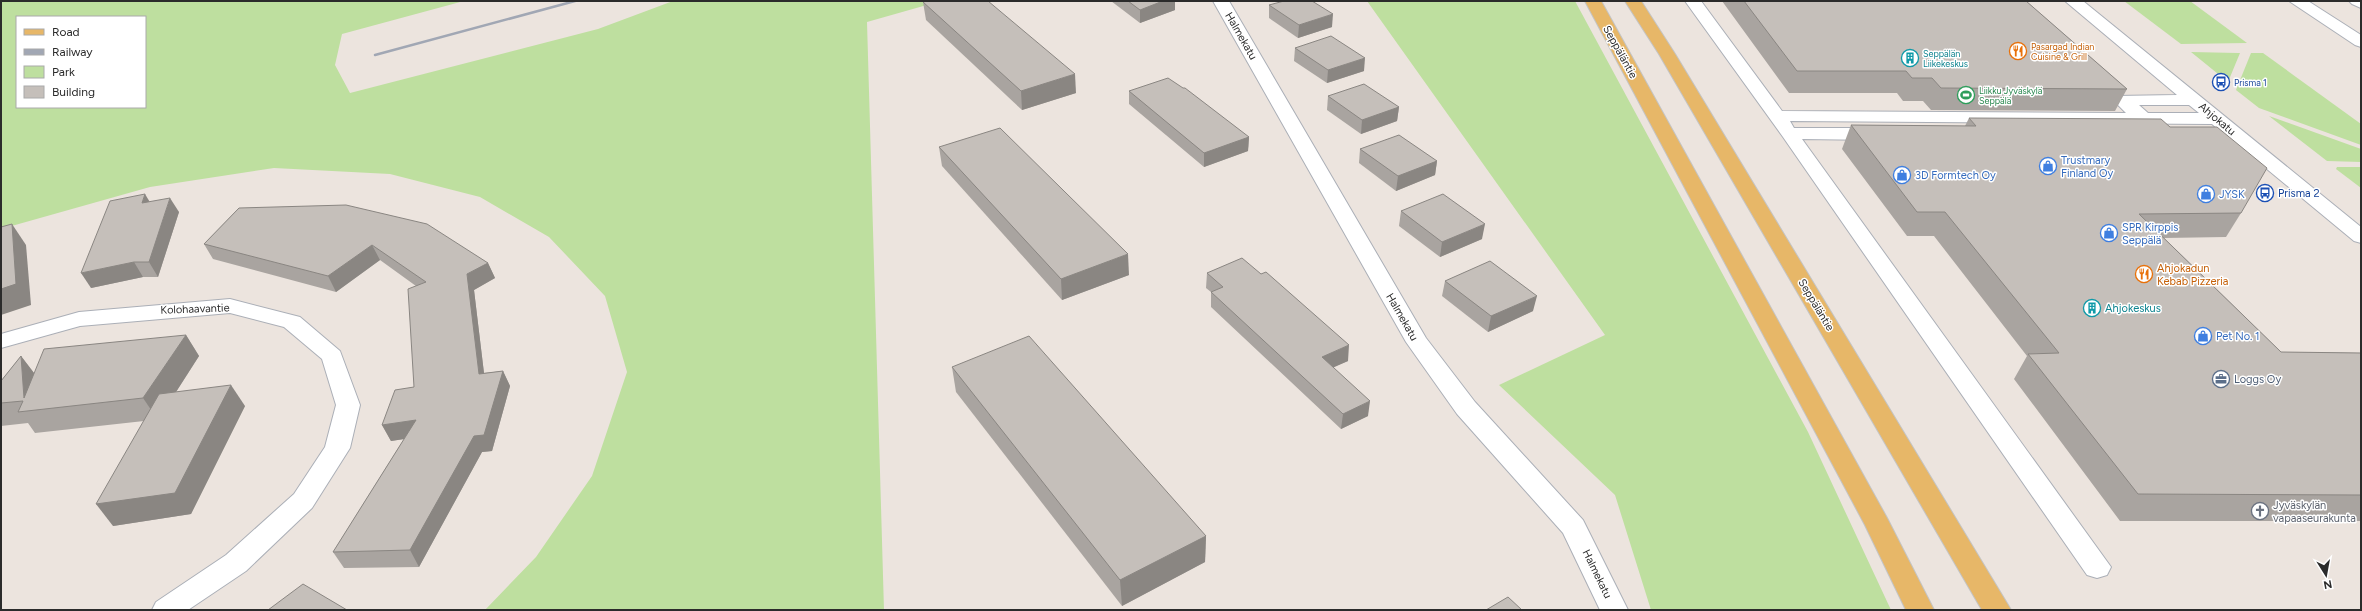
<svg xmlns="http://www.w3.org/2000/svg" width="2362" height="611" viewBox="0 0 2362 611" font-family="Figtree,sans-serif">
  <style>
    .green { fill: #bedf9f; fill-rule: evenodd }
    .lines { fill: none; stroke-linecap: round; stroke-linejoin: round }
    .minor-casing { stroke: #abafb7; stroke-width: 2 }
    .major-casing { stroke: #c4c4c4; stroke-width: 2 }
    .minor { fill: #fff; fill-rule: evenodd }
    .major { fill: #e7b768; fill-rule: evenodd }
    .rail { stroke: #a1a7b4; stroke-width: 2.5 }
    .wall { fill: #a9a4a0 }
    .shaded-wall { fill: #8a8682 }
    .building { fill: #c5bfba; stroke: #8a8682 }
    .labels { text-anchor: middle; dominant-baseline: central; stroke-width: 3; stroke-linejoin: round; paint-order: stroke }
    .far-food-label { font-size: 9px; fill: #c56008; stroke: #fff; text-anchor: start }
    .far-culture-label { font-size: 9px; fill: #0d838f; stroke: #fff; text-anchor: start }
    .far-transit-label { font-size: 9px; fill: #164399; stroke: #fff; text-anchor: start }
    .far-leisure-label { font-size: 9px; fill: #27864d; stroke: #fff; text-anchor: start }
    .street-label { font-size: 11px; fill: #2b2b2b; stroke: #fff }
    .shop-label { font-size: 11px; fill: #366cbe; stroke: #fff; text-anchor: start }
    .transit-label { font-size: 11px; fill: #164399; stroke: #fff; text-anchor: start }
    .food-label { font-size: 11px; fill: #c56008; stroke: #fff; text-anchor: start }
    .culture-label { font-size: 11px; fill: #0d838f; stroke: #fff; text-anchor: start }
    .service-label { font-size: 11px; fill: #4e5e75; stroke: #fff; text-anchor: start }
    .worship-label { font-size: 11px; fill: #5b616d; stroke: #fff; text-anchor: start }
  </style>
  <rect width="100%" height="100%" fill="#ece4de"/>
  <!-- green -->
  <g class="green">
    <path d="M1,1H464L342,34L335,65L350,93L598,29L673,1H941L867,22L884,610H485L536,557L592,476L627,372L605,296L549,237L480,197L390,174L274,168L150,187L1,229ZM17,17H145V107H17Z"/>
    <polygon points="1367,1 1575,1 1808,432 1891,610 1651,610 1615,495 1499,385 1605,335"/>
    <polygon points="2124,1 2190,1 2247,43 2181,44"/>
    <polygon points="2191,52 2238,53 2240,53 2228,82"/>
    <polygon points="2251,53 2263,53 2361,124 2361,145 2259,108 2236,90"/>
    <polygon points="2269,116 2361,149 2361,162 2327,161"/>
    <polygon points="2337,167 2361,167 2361,188 2336,169"/>
  </g>
  <g class="lines">
    <!-- minor casing -->
    <g class="minor-casing">
      <g id="minor">
        <polygon points="1213,1 1229,1 1426,338 1475,402 1583,520 1628,610 1600,610 1563,533 1457,414 1406,342"/>
        <path d="M1685,1H1701L1782,111L2126,113L2113,100L2116,96L2177,95L2065,1H2083L2361,227V243L2354,241L2233,141L2193,139L2190,135L2193,131L2219,130L2212,124L1790,121L1794,128H1876L1882,130L1885,134L1882,138L1876,140L1802,139L2111,567L2107,575L2097,578L2087,575L1783,137ZM2139,105H2189L2199,113H2148Z"/>
        <polygon points="2289,1 2308,1 2361,35 2361,47 2355,45"/>
        <polygon points="2349,1 2361,1 2361,8 2352,4"/>
        <polygon points="230,299 300,317 340,351 360,405 350,448 312,508 246,571 188,610 152,610 156,602 226,555 294,494 325,447 336,405 322,359 284,327 230,313 80,326 1,348 1,334 79,312"/>
      </g>
    </g>
    <!-- major casing -->
    <g class="major-casing">
      <g id="major">
        <polygon points="1585,1 1601,1 1887,518 1934,610 1906,610 1865,525"/>
        <polygon points="1625,1 1641,1 1675,54 2011,610 1982,610 1659,54"/>
      </g>
    </g>
    <!-- minor -->
    <use href="#minor" class="minor"/>
    <!-- major -->
    <use href="#major" class="major"/>
    <!-- rail -->
    <polyline class="rail" points="375,55 575,1"/>
  </g>
  <!-- wall -->
  <g class="wall">
    <polygon points="1111,1 1175,1 1175,10 1140,23"/>
    <polygon points="1722,1 2026,1 2127,89 2115,111 1931,110 1923,101 1903,101 1897,93 1789,93"/>
    <polygon points="923,2 1076,93 1022,110 926,20"/>
    <polygon points="1269,5 1332,27 1298,38 1269,18"/>
    <polygon points="1295,48 1364,71 1327,83 1294,61"/>
    <polygon points="1129,91 1249,137 1248,151 1204,167 1129,104"/>
    <polygon points="1328,96 1399,107 1397,121 1361,134 1327,110"/>
    <polygon points="1969,118 2241,213 2226,237 2164,238 2281,352 2361,353 2361,521 2120,521 2014,379 2027,356 1934,236 1907,236 1842,149 1851,125 1965,126"/>
    <polygon points="939,147 1129,275 1062,300 942,166"/>
    <polygon points="1360,149 1437,161 1435,175 1396,191 1359,163"/>
    <polygon points="150,202 179,212 158,277 143,277 91,288"/>
    <polygon points="239,208 488,263 495,278 474,290 484,373 503,371 510,386 492,451 482,452 419,567 344,568 333,552 404,439 391,441 382,425 414,387 416,286 380,260 336,292 213,259 204,244"/>
    <polygon points="1401,211 1482,239 1440,257 1399,226"/>
    <polygon points="1207,273 1348,361 1333,367 1368,416 1341,429 1211,307 1211,292 1206,288"/>
    <polygon points="1445,281 1533,311 1488,332 1442,296"/>
    <polygon points="186,335 199,356 176,392 245,406 191,514 113,526 144,421 35,433 28,423 1,426 1,381 21,356 34,373"/>
    <polygon points="952,367 1206,536 1205,562 1122,606 956,392"/>
  </g>
  <!-- shaded-wall -->
  <g class="shaded-wall">
    <polygon points="1163,1 1175,1 1175,10 1140,23 1140,10"/>
    <polygon points="1333,14 1332,27 1298,38 1299,25"/>
    <polygon points="1365,58 1364,71 1327,83 1328,70"/>
    <polygon points="1075,74 1076,93 1022,110 1021,91"/>
    <polygon points="1399,107 1397,121 1361,134 1362,120"/>
    <polygon points="1249,137 1248,151 1204,167 1204,153"/>
    <polygon points="1437,161 1435,175 1396,191 1398,176"/>
    <polygon points="145,194 154,209 142,203"/>
    <polygon points="170,198 179,212 158,277 149,262"/>
    <polygon points="12,224 26,245 31,305 1,315 1,289"/>
    <polygon points="1485,224 1482,239 1440,257 1442,242"/>
    <polygon points="372,245 380,260 336,292 328,276"/>
    <polygon points="1128,254 1129,275 1062,300 1061,279"/>
    <polygon points="134,262 143,277 91,288 81,273"/>
    <polygon points="488,263 495,278 474,290 486,390 479,374 467,274"/>
    <polygon points="1537,296 1533,311 1488,332 1491,316"/>
    <polygon points="186,335 199,356 158,420 143,398"/>
    <polygon points="1349,345 1348,361 1321,373 1322,357"/>
    <polygon points="21,356 37,377 24,398"/>
    <polygon points="503,371 510,386 492,451 482,452 419,567 410,550"/>
    <polygon points="231,385 245,406 191,514 113,526 96,504"/>
    <polygon points="1370,401 1368,416 1341,429 1343,414"/>
    <polygon points="416,420 424,436 391,441 382,425"/>
    <polygon points="1206,536 1205,562 1122,606 1120,580"/>
  </g>
  <!-- building -->
  <g class="building">
    <polygon points="927,1 988,1 1075,74 1021,91 923,2"/>
    <polygon points="1128,1 1163,1 1140,10"/>
    <polygon points="1284,1 1312,1 1333,14 1299,25 1269,5"/>
    <polygon points="1744,1 2026,1 2127,89 1941,88 1932,78 1912,78 1906,71 1797,71"/>
    <polygon points="1331,36 1365,58 1328,70 1295,48"/>
    <polygon points="1168,78 1183,88 1185,88 1249,137 1204,153 1129,91"/>
    <polygon points="1364,84 1399,107 1362,120 1328,96"/>
    <polygon points="1969,118 2161,119 2170,127 2217,127 2267,168 2241,213 2139,214 2281,352 2361,353 2361,495 2138,494 2028,354 2059,353 1945,212 1917,212 1851,125 1976,126"/>
    <polygon points="1000,128 1128,254 1061,279 939,147"/>
    <polygon points="1399,135 1437,161 1398,176 1360,149"/>
    <polygon points="145,194 142,203 170,198 149,262 134,262 81,273 110,201"/>
    <polygon points="1443,194 1485,224 1442,242 1401,211"/>
    <polygon points="346,205 427,224 488,263 467,274 479,374 503,371 484,435 474,436 410,550 333,552 416,420 382,425 395,390 414,387 408,289 426,282 372,245 328,276 204,244 239,208"/>
    <polygon points="12,224 16,284 1,289 1,227"/>
    <polygon points="1242,258 1261,274 1266,272 1349,345 1322,357 1370,401 1343,414 1211,292 1223,287 1207,273"/>
    <polygon points="1490,261 1537,296 1491,316 1445,281"/>
    <polygon points="186,335 143,398 18,412 23,401 1,403 1,381 21,356 24,398 44,349"/>
    <polygon points="1029,336 1206,536 1120,580 952,367"/>
    <polygon points="231,385 175,493 96,504 159,394"/>
    <polygon points="303,584 347,610 268,610"/>
    <polygon points="1508,597 1522,610 1486,610"/>
  </g>
  <!-- icons -->
  <defs>
    <g id="restaurant-ring" transform="scale(0.9)"><circle r="9.5" fill="#fff" stroke="#e8710a" stroke-width="1.5"/><path d="M-5-6h1v4h1v-4h1v4h1v-4h1v5L-1.5 .5V6h-2V.5L-5-1ZM5-6V6H3V1.5H1.5Q1.5-4 5-6Z" fill="#e8710a"/></g>
    <g id="building-ring" transform="scale(0.9)"><circle r="9.5" fill="#fff" stroke="#0f9aa8" stroke-width="1.5"/><path d="M-4-6H4V6H1V3H-1V6H-4ZM-2.5-4.3h1.7v1.8h-1.7ZM.8-4.3h1.7v1.8H.8ZM-2.5-1h1.7V.8h-1.7ZM.8-1h1.7V.8H.8Z" fill="#0f9aa8"/></g>
    <g id="bus-ring" transform="scale(0.9)"><circle r="9.5" fill="#fff" stroke="#1a4fb4" stroke-width="1.5"/><path d="M-5-6H5V4H4V6H2V4H-2V6H-4V4H-5ZM-3.5-4V0h7V-4ZM-3.5 1.2v1.5H-2V1.2ZM2 1.2v1.5H3.5V1.2Z" fill="#1a4fb4"/></g>
    <g id="stadium-ring" transform="scale(0.9)"><circle r="9.5" fill="#fff" stroke="#2e9e5b" stroke-width="1.5"/><path d="M0-5a6.5 5 0 1 0 0 10a6.5 5 0 1 0 0-10ZM-3.5-1.8h7v3.6h-7Z" fill="#2e9e5b"/></g>
    <g id="shop-ring" transform="scale(0.9)"><circle r="9.5" fill="#fff" stroke="#3f7fe0" stroke-width="1.5"/><path d="M-5-2.5h2.3a2.7 3.5 0 0 1 5.4 0H5L5.5 6h-11ZM-1.5-2.5h3a1.5 2.3 0 0 0-3 0Z" fill="#3f7fe0"/></g>
    <g id="office-ring" transform="scale(0.9)"><circle r="9.5" fill="#fff" stroke="#5c6f8a" stroke-width="1.5"/><path d="M-6-3h4V-5.5h4V-3h4V5H-6ZM-1-4.5V-3h2v-1.5ZM-6 0V1H6V0Z" fill="#5c6f8a"/></g>
    <g id="church-ring" transform="scale(0.9)"><circle r="9.5" fill="#fff" stroke="#6b7280" stroke-width="1.5"/><path d="M-1.2-6h2.4v3.5h3.3v2.4h-3.3V6h-2.4V-.1h-3.3v-2.4h3.3Z" fill="#6b7280"/></g>
  </defs>
  <g fill-rule="evenodd">
    <use href="#restaurant-ring" x="2018" y="51"/>
    <use href="#building-ring" x="1910" y="58"/>
    <use href="#bus-ring" x="2221" y="82"/>
    <use href="#stadium-ring" x="1966" y="95"/>
    <use href="#shop-ring" x="2048" y="166"/>
    <use href="#shop-ring" x="1902" y="175"/>
    <use href="#bus-ring" x="2265" y="193"/>
    <use href="#shop-ring" x="2206" y="194"/>
    <use href="#shop-ring" x="2109" y="233"/>
    <use href="#restaurant-ring" x="2144" y="274"/>
    <use href="#building-ring" x="2092" y="308"/>
    <use href="#shop-ring" x="2203" y="336"/>
    <use href="#office-ring" x="2221" y="379"/>
    <use href="#church-ring" x="2260" y="511"/>
  </g>
  <g class="labels">
    <!-- far-food labels -->
    <g class="far-food-label">
      <text x="2031" y="46">Pasargad Indian<tspan x="2031" dy="10">Cuisine &amp; Grill</tspan></text>
    </g>
    <!-- far-culture labels -->
    <g class="far-culture-label">
      <text x="1923" y="53">Seppälän<tspan x="1923" dy="10">Liikekeskus</tspan></text>
    </g>
    <!-- far-transit labels -->
    <g class="far-transit-label">
      <text x="2234" y="82">Prisma 1</text>
    </g>
    <!-- far-leisure labels -->
    <g class="far-leisure-label">
      <text x="1979" y="90">Liikku Jyväskylä<tspan x="1979" dy="10">Seppälä</tspan></text>
    </g>
    <!-- street labels -->
    <g class="street-label">
      <text transform="translate(1241 36) rotate(60)">Halmekatu</text>
      <text transform="translate(1620 52) rotate(61)">Seppäläntie</text>
      <text transform="translate(2217 119) rotate(40)">Ahjokatu</text>
      <text transform="translate(1816 305) rotate(59)">Seppäläntie</text>
      <text transform="translate(195 309) rotate(-2)">Kolohaavantie</text>
      <text transform="translate(1402 317) rotate(60)">Halmekatu</text>
      <text transform="translate(1597 574) rotate(64)">Halmekatu</text>
    </g>
    <!-- shop labels -->
    <g class="shop-label">
      <text x="2061" y="160">Trustmary<tspan x="2061" dy="13">Finland Oy</tspan></text>
      <text x="1915" y="175">3D Formtech Oy</text>
      <text x="2219" y="194">JYSK</text>
      <text x="2122" y="227">SPR Kirppis<tspan x="2122" dy="13">Seppälä</tspan></text>
      <text x="2216" y="336">Pet No. 1</text>
    </g>
    <!-- transit labels -->
    <g class="transit-label">
      <text x="2278" y="193">Prisma 2</text>
    </g>
    <!-- food labels -->
    <g class="food-label">
      <text x="2157" y="268">Ahjokadun<tspan x="2157" dy="13">Kebab Pizzeria</tspan></text>
    </g>
    <!-- culture labels -->
    <g class="culture-label">
      <text x="2105" y="308">Ahjokeskus</text>
    </g>
    <!-- service labels -->
    <g class="service-label">
      <text x="2234" y="379">Loggs Oy</text>
    </g>
    <!-- worship labels -->
    <g class="worship-label">
      <text x="2273" y="505">Jyväskylän<tspan x="2273" dy="13">vapaaseurakunta</tspan></text>
    </g>
  </g>
  <!-- border -->
  <rect width="2362" height="611" fill="none" stroke="#2b2b2b" stroke-width="4"/>
  <!-- legend -->
  <rect x="16" y="16" width="130" height="92" fill="#ffffff" stroke="#aaaaaa"/>
  <rect x="24" y="29" width="20" height="6" fill="#e7b768" stroke="#aaaaaa"/>
  <text x="52" y="36" font-size="12" fill="#2b2b2b">Road</text>
  <rect x="24" y="49" width="20" height="6" fill="#a1a7b4" stroke="#aaaaaa"/>
  <text x="52" y="56" font-size="12" fill="#2b2b2b">Railway</text>
  <rect x="24" y="66" width="20" height="12" fill="#bedf9f" stroke="#aaaaaa"/>
  <text x="52" y="76" font-size="12" fill="#2b2b2b">Park</text>
  <rect x="24" y="86" width="20" height="12" fill="#c5bfba" stroke="#aaaaaa"/>
  <text x="52" y="96" font-size="12" fill="#2b2b2b">Building</text>
  <!-- north arrow -->
  <g transform="translate(2326 575) rotate(169)" stroke="#ffffff" stroke-width="3" paint-order="stroke">
  <path d="M0-3L7 15L0 10L-7 15Z" fill="#2b2b2b"/>
  <text y="-6" font-size="11" font-weight="bold" text-anchor="middle" fill="#2b2b2b">N</text>
  </g>
</svg>
